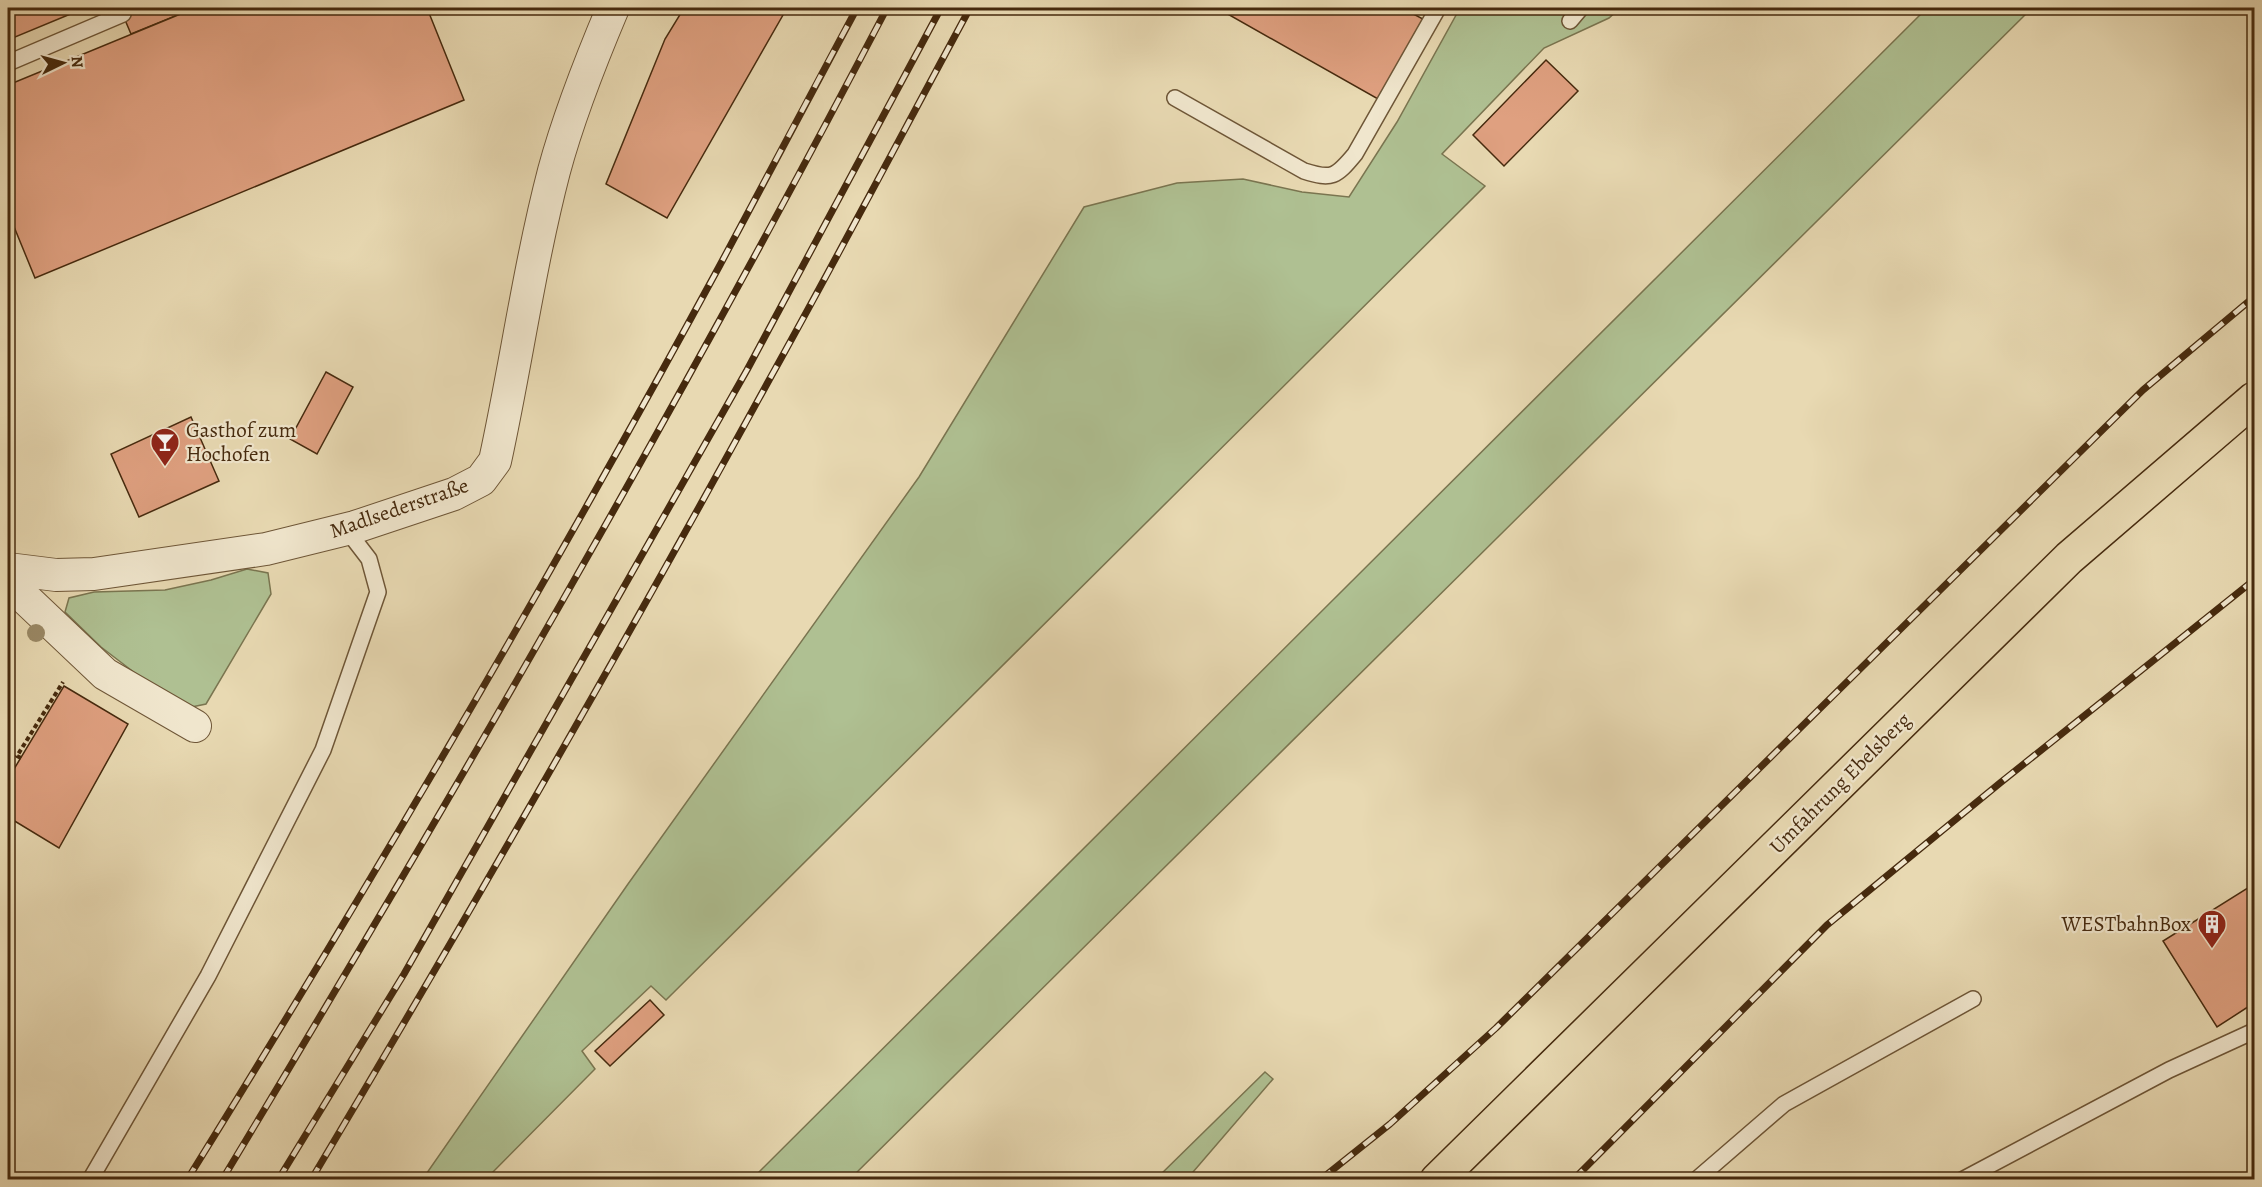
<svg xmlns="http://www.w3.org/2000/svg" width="2262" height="1187" viewBox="0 0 2262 1187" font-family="Alegreya,serif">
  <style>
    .green { fill: #afc092; stroke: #7a7550; stroke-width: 1.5 }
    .building { fill: #dfa080; stroke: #462a0e; stroke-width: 1.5 }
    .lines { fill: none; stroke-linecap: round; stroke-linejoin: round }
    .service-casing { stroke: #6e5637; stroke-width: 18 }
    .minor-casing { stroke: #6e5637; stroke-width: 34 }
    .primary-casing { stroke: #462a0e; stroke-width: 36 }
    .path { stroke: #462a0e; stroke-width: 4; stroke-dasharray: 4.5 3; stroke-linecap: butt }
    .service { stroke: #f0e6cd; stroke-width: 15 }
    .minor { stroke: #f0e6cd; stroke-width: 32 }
    .primary { stroke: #e8d9b2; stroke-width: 33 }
    .rail-casing { stroke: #462a0e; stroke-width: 7 }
    .rail { stroke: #f0e6cd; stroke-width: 4.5; stroke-dasharray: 14; stroke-linecap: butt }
    .tree { fill: #9a8966 }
    .labels { text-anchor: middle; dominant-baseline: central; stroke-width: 4.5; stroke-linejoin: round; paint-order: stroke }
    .poi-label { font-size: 21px; fill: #462a0e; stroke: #f0e6cd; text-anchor: start }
    .street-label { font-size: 21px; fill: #462a0e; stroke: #f0e6cd }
  </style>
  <rect width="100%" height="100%" fill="#e8d9b2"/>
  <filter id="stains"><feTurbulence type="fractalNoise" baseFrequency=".00333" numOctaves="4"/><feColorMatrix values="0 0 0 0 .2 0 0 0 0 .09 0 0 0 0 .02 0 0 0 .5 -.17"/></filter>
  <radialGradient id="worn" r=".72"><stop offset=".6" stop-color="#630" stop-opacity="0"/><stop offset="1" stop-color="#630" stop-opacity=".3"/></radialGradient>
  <!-- green -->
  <g class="green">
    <polygon points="1460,8 1620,8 1609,18 1544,48 1442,154 1485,186 666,1000 651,986 582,1051 595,1069 486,1179 422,1180 628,884 919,477 1084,207 1177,183 1243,179 1302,192 1349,197 1397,122"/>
    <polygon points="1927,8 2032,8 850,1179 752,1179"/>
    <polygon points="247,569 268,573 271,594 206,704 182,709 101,647 65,612 69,598 94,592 165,590 211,580"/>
    <polygon points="1265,1072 1273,1079 1187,1179 1156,1179"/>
  </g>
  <!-- building -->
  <g class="building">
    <polygon points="8,8 85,8 8,40"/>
    <polygon points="120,8 195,8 131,34"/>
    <polygon points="195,8 427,8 464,100 35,278 8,212 8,85"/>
    <polygon points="684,8 787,8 667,218 606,184 665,39"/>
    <polygon points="1217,8 1402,8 1423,19 1378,99"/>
    <polygon points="1546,60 1578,91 1504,166 1473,135"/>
    <polygon points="326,372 353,387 317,454 290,439"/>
    <polygon points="191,417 219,481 139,517 111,454"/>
    <polygon points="64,686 128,724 59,848 8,817 8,779"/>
    <polygon points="2254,884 2254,1003 2217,1027 2163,941"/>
    <polygon points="650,1000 664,1015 610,1066 595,1051"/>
  </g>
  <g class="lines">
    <!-- service casing -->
    <g class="service-casing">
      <g id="service">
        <polyline points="1570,21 1581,8"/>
        <polyline points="8,63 123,14"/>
        <path d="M1175,98L1304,171C1332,180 1336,177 1355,154L1438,8"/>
        <polyline points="90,1180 208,976 323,750 378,592 369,559 346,529"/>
        <polyline points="1696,1180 1784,1104 1973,999"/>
        <polyline points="1962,1180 2169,1070 2254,1031"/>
      </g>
    </g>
    <!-- minor casing -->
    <g class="minor-casing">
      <g id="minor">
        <path d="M8,569L56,575L94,574L266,549L355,527L454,494L481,480L495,461C516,365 529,267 554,171C569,115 591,60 613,8"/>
        <polyline points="8,582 105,674 195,726"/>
      </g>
    </g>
    <!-- primary casing -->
    <g class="primary-casing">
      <polyline id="primary" points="1437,1180 2069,558 2254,399"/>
    </g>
    <!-- path -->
    <polyline class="path" points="21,758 17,756 63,682"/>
    <!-- service -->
    <use href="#service" class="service"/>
    <!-- minor -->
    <use href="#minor" class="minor"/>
    <!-- primary -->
    <use href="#primary" class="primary"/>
    <!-- rail casing -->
    <g class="rail-casing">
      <g id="rail">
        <path d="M187,1180C373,880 552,575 720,265C766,179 811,93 857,8"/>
        <path d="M222,1180C454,795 679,406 887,8"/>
        <polyline points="278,1180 404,974 747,370 941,8"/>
        <path d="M311,1180C468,916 621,651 768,382C837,258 903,132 970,8"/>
        <polyline points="1320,1180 1390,1124 1496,1028 2143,390 2254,297"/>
        <polyline points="1573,1180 1827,925 2000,783 2254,580"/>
      </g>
    </g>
    <!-- rail -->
    <use href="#rail" class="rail"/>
  </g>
  <!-- trees -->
  <circle class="tree" cx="36" cy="633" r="9"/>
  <!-- icons -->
  <defs>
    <g id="bar-pin" transform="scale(1.5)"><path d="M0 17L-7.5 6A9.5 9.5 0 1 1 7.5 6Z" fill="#8f2418" stroke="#f0e6cd"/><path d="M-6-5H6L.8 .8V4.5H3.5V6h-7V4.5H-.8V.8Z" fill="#fff"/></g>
    <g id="building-pin" transform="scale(1.5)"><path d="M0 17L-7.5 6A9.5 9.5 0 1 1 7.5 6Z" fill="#8f2418" stroke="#f0e6cd"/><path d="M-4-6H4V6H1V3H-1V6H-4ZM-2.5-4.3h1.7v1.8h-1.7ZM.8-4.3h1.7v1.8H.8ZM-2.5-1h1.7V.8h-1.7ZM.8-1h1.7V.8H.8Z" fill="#fff"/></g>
  </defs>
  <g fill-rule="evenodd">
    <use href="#bar-pin" x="165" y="442"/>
    <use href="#building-pin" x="2212" y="924"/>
  </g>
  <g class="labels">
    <!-- poi labels -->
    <g class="poi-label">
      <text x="186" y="430">Gasthof zum<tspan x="186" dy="24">Hochofen</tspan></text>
      <text x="2191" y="924" text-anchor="end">WESTbahnBox</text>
    </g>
    <!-- street labels -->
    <g class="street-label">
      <text transform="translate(399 508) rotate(-19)">Madlsederstraße</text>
      <text transform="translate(1840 783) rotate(-45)">Umfahrung Ebelsberg</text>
    </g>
  </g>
  <!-- margin -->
  <rect width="2262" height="1187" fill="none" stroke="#e8d9b2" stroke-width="30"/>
  <rect x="9" y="9" width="2244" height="1169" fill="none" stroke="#462a0e" stroke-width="3"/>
  <rect x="15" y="15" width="2232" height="1157" fill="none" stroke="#462a0e" stroke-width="1.5"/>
  <!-- north arrow -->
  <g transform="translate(63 63) rotate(85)" stroke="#f0e6cd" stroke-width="4.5" paint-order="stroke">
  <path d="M0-4.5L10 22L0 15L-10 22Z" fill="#462a0e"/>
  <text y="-9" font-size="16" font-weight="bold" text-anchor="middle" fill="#462a0e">N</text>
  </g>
  <rect width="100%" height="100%" filter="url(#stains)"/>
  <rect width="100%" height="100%" fill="url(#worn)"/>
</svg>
